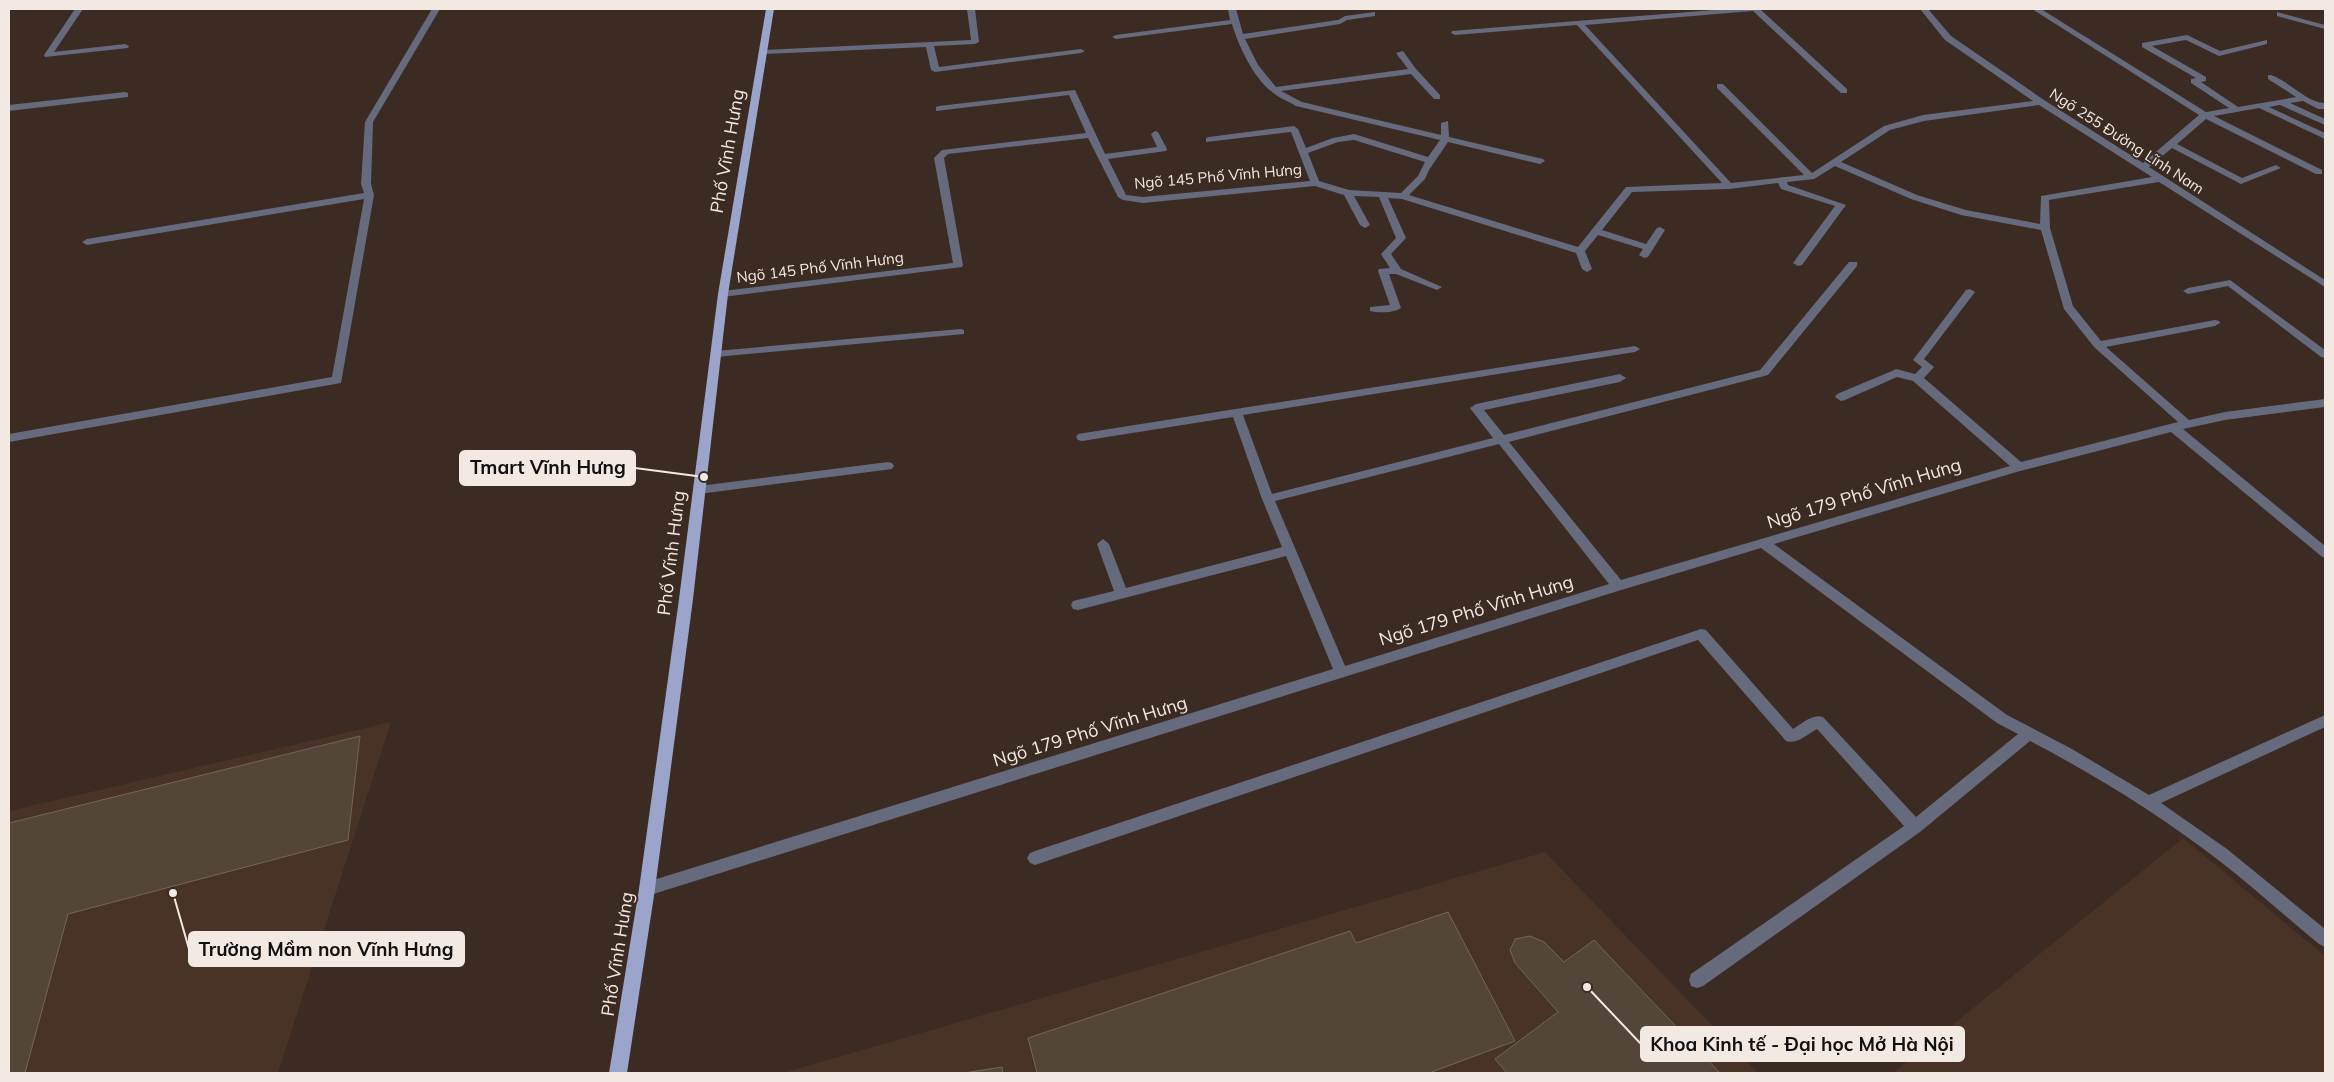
<svg xmlns="http://www.w3.org/2000/svg" width="2334" height="1082" viewBox="0 0 2334 1082" font-family="Mulish,sans-serif">
  <style>
    .built { fill: #483326 }
    .building { fill: #534638; stroke: #736557 }
    .lines { fill: none; stroke-linecap: round; stroke-linejoin: round }
    .minor { fill: #666a7d; fill-rule: evenodd }
    .major { fill: #9ba5cb; fill-rule: evenodd }
    .labels { text-anchor: middle; dominant-baseline: central; stroke-width: 4; stroke-linejoin: round; paint-order: stroke }
    .far-street-label { font-size: 15px; fill: #f3e9e3; stroke: #3b2b22 }
    .street-label { font-size: 18px; fill: #f3e9e3; stroke: #3b2b22 }
    .leader { fill: none; stroke: #f3e9e3; stroke-width: 2 }
    .callout-dot { fill: #f3e9e3; stroke: #3b2b22; stroke-width: 2 }
    .callout { fill: #f3e9e3; stroke: #f3e9e3; stroke-width: 2 }
    .callout-label { font-size: 19px; text-anchor: middle; font-weight: bold; fill: #111 }
  </style>
  <rect width="100%" height="100%" fill="#3b2b22"/>
  <!-- built -->
  <g class="built">
    <polygon points="391,722 278,1073 9,1073 9,811"/>
    <polygon points="2183,838 2325,956 2325,1073 1893,1073"/>
    <polygon points="1545,852 1758,1073 783,1073"/>
  </g>
  <!-- building -->
  <g class="building">
    <polygon points="360,736 348,840 68,914 25,1073 9,1073 9,823"/>
    <polygon points="1448,912 1515,1041 1429,1073 1037,1073 1028,1038 1350,931 1356,943"/>
    <polygon points="1530,936 1544,942 1564,962 1594,940 1720,1073 1507,1073 1495,1059 1558,1012 1515,963 1510,950 1515,939"/>
    <polygon points="1002,1067 1003,1073 964,1073"/>
  </g>
  <g class="lines">
    <!-- minor -->
    <g class="minor">
      <polygon points="75,9 83,9 54,52 125,44 129,46 128,48 45,57 44,55"/>
      <polygon points="432,9 440,9 373,122 371,184 374,195 341,383 9,442 9,434 332,377 364,199 87,245 82,242 87,239 364,193 361,184 365,122"/>
      <polygon points="967,9 975,9 979,42 975,44 934,46 939,67 1081,49 1085,51 1081,53 935,72 931,70 926,47 764,54 760,52 764,50 971,40"/>
      <path d="M1228,9H1236L1243,34L1338,20L1345,16L1375,12V16L1347,20L1340,24L1245,39L1258,65L1276,87L1408,69L1396,53L1403,51L1416,69L1440,95V99H1434L1411,74L1281,91L1302,102L1441,135V123L1448,121L1449,137L1543,159L1545,161L1540,164L1448,142L1429,170L1425,179L1409,195L1578,247L1626,187L1722,183L1577,25L1455,35L1451,33L1452,31L1726,9H1760L1847,89V93H1841L1753,11L1585,25L1731,183L1804,175L1717,88V84H1723L1812,173L1884,126L1923,115L2033,101L1945,40L1920,9H1928L1951,36L2044,100L2143,163L2199,115L2032,9H2041L2206,112L2229,108L2191,83V79L2196,78L2142,47V43L2187,35L2220,51L2267,40V44L2219,56L2186,40L2152,46L2206,77V81L2201,82L2238,107L2296,97L2268,79V75H2271C2287,80 2309,104 2325,103V109H2318L2303,101L2290,103L2325,119V125L2280,105L2269,107L2325,133V139L2259,108L2214,116L2322,170V174H2316L2206,119L2177,144L2242,178L2276,165L2281,168L2241,184L2172,148L2149,167L2325,280V287L2159,182L2049,200L2050,228L2073,306L2101,341L2215,320L2219,321L2220,323L2215,326L2106,347L2189,420L2225,412L2325,399V407L2225,420L2183,429L2325,546V558L2321,556L2171,432L2020,471L1774,544L2007,715L2072,749L2149,795L2325,715V727L2161,803L2227,849L2325,929V947L2319,944C2285,916 2252,886 2217,859C2158,814 2095,775 2030,741L1920,832L1703,986L1697,988L1691,986L1689,980L1691,974L1904,826L1817,729C1808,734 1796,745 1786,741L1698,640L1035,865L1030,863L1027,858L1030,853L1035,851L1701,629L1706,630L1793,729C1801,724 1813,713 1823,717L1916,817L2018,734L1997,723L1761,548L1618,591L647,896L641,894L639,889L641,884L647,882L1333,669L1286,556L1078,610L1073,609L1071,605L1073,601L1114,591L1097,544L1103,539L1109,544L1126,588L1282,547L1262,499L1233,417L1082,441L1078,440L1076,437L1078,434L1635,346L1640,349L1635,352L1243,415L1272,494L1493,438L1470,408L1476,404L1620,374L1626,378L1620,382L1484,410L1504,435L1760,370L1849,262H1857V266L1768,375L1509,442L1621,580L2010,466L1913,381L1897,377L1845,400L1841,401L1835,397L1837,394L1892,371L1896,369L1915,374L1922,367L1913,360L1966,290L1970,289L1975,292L1924,359L1934,367L1924,378L2021,462L2178,422L2094,347L2064,309L2041,230L1961,215L1911,199L1835,166L1814,179L1787,182L1788,185L1846,205L1802,265L1798,266L1793,263L1835,206L1781,189L1778,183L1729,189L1632,192L1602,230L1646,244L1657,228L1660,227L1665,230L1648,257L1644,258L1639,255L1643,249L1598,235L1585,251L1592,269L1587,272L1582,269L1576,253L1402,199L1388,198L1406,238L1391,254L1401,269L1442,287L1437,290L1396,274H1389L1401,308C1394,313 1379,313 1370,311V307L1390,305L1378,271L1379,269L1390,268L1381,254L1396,238L1379,197L1354,196L1370,225L1365,228L1360,225L1344,195L1315,186L1143,203L1123,200L1118,197L1088,138L948,154L944,158L963,265L962,267L723,297L718,294L723,291L953,263L934,158L942,150L1086,133L1069,95L936,111V107L939,106L1075,90L1105,154L1157,147L1151,134L1155,131L1158,132L1167,149L1166,151L1108,159L1126,195L1143,197L1310,181L1291,132L1206,142V138L1209,137L1294,126L1298,129L1306,148L1333,138L1354,134L1428,157L1440,140L1296,106C1288,101 1279,98 1272,92C1253,77 1239,47 1232,24L1116,39L1112,37L1116,35L1230,20ZM2039,105L2152,177L2041,196L2040,224L1966,210L1917,195L1841,162L1890,130L1924,121ZM1354,140L1425,162L1418,176L1401,193L1349,190L1319,181L1308,153L1338,142ZM1499,444L1609,584L1345,666L1275,501Z"/>
      <polygon points="2277,12 2325,25 2325,29 2277,16"/>
      <polygon points="125,92 128,93 128,97 9,111 9,105"/>
      <polygon points="2230,280 2325,350 2325,358 2321,357 2228,286 2188,294 2183,291 2188,288"/>
      <polygon points="960,329 964,330 964,334 716,357 711,354 716,351"/>
      <polygon points="888,462 892,463 894,466 892,469 699,494 693,490 699,486"/>
    </g>
    <!-- major -->
    <polygon class="major" points="766,9 774,9 728,294 693,599 655,889 627,1073 609,1073 639,889 679,599 718,294"/>
  </g>
  <g class="labels">
    <!-- far-street labels -->
    <g class="far-street-label">
      <text transform="translate(2127 141) rotate(33)">Ngõ 255 Đường Lĩnh Nam</text>
      <text transform="translate(1218 176) rotate(-5)">Ngõ 145 Phố Vĩnh Hưng</text>
      <text transform="translate(820 267) rotate(-7)">Ngõ 145 Phố Vĩnh Hưng</text>
    </g>
    <!-- street labels -->
    <g class="street-label">
      <text transform="translate(727 151) rotate(-80)">Phố Vĩnh Hưng</text>
      <text transform="translate(1864 493) rotate(-17)">Ngõ 179 Phố Vĩnh Hưng</text>
      <text transform="translate(671 553) rotate(-83)">Phố Vĩnh Hưng</text>
      <text transform="translate(1476 610) rotate(-17)">Ngõ 179 Phố Vĩnh Hưng</text>
      <text transform="translate(1090 731) rotate(-17)">Ngõ 179 Phố Vĩnh Hưng</text>
      <text transform="translate(617 954) rotate(-81)">Phố Vĩnh Hưng</text>
    </g>
  </g>
  <!-- callouts -->
  <path class="leader" d="M704 477L635 468M173 893L189 949M1587 987L1641 1044"/>
  <g class="callout-dot">
    <circle cx="704" cy="477" r="5"/>
    <circle cx="173" cy="893" r="5"/>
    <circle cx="1587" cy="987" r="5"/>
  </g>
  <g class="callout">
    <rect x="460" y="451" width="175" height="34" rx="5"/>
    <rect x="189" y="932" width="275" height="34" rx="5"/>
    <rect x="1641" y="1027" width="323" height="34" rx="5"/>
  </g>
  <g class="callout-label">
    <text x="548" y="474">Tmart Vĩnh Hưng</text>
    <text x="326" y="956">Trường Mầm non Vĩnh Hưng</text>
    <text x="1802" y="1051">Khoa Kinh tế - Đại học Mở Hà Nội</text>
  </g>
  <!-- border -->
  <rect width="2334" height="1082" fill="none" stroke="#f3e9e3" stroke-width="20"/>
</svg>
